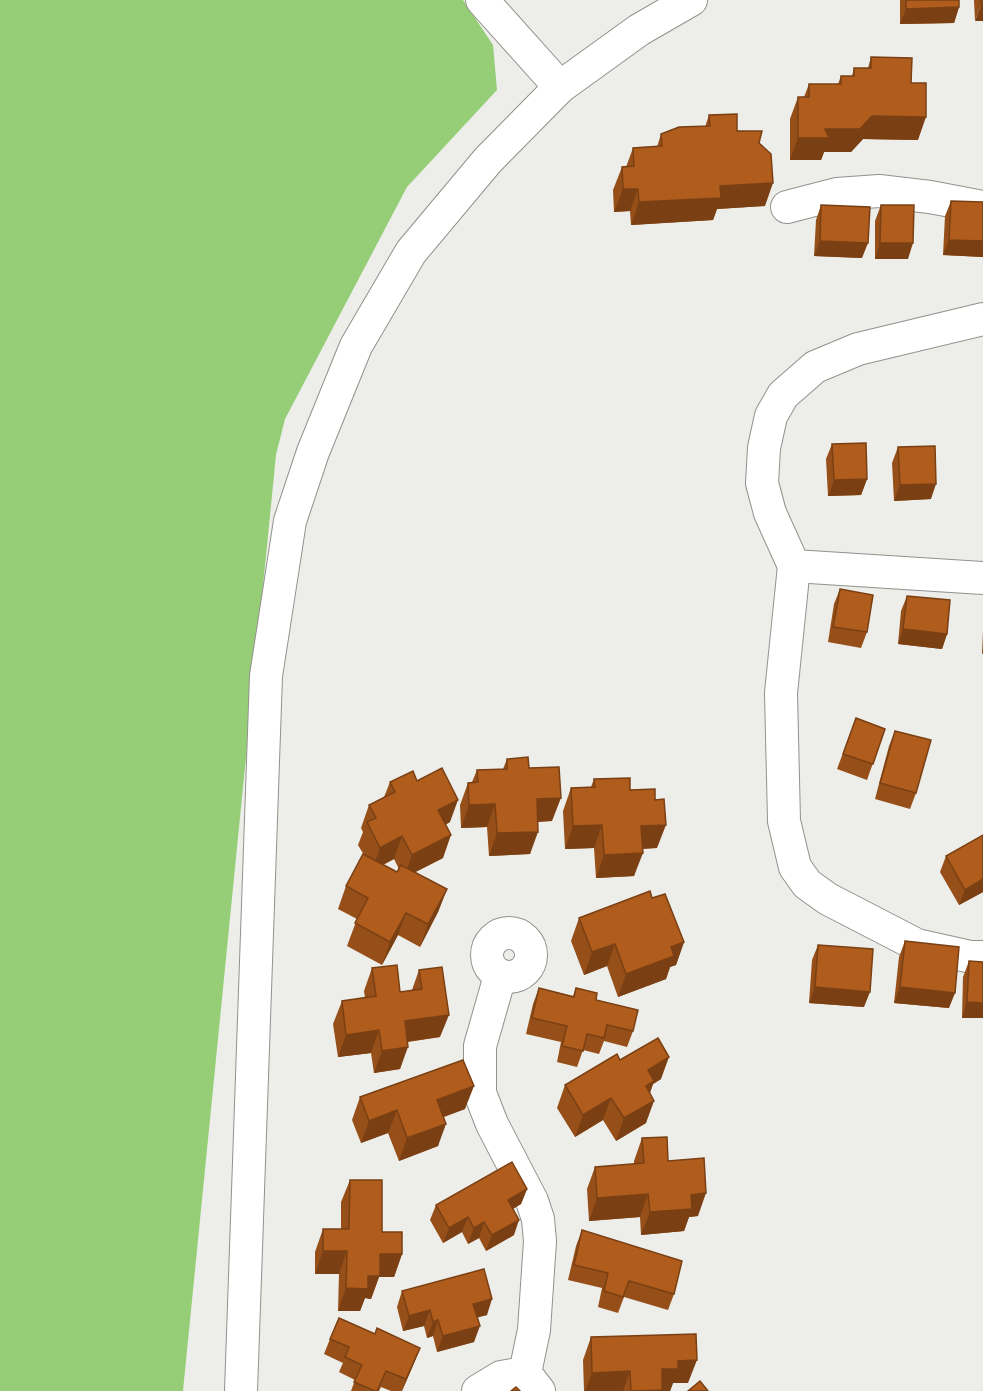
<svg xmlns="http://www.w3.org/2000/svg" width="983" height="1391" viewBox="0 0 983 1391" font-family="'Archivo Narrow',sans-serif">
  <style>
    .forest { fill: #96ce78 }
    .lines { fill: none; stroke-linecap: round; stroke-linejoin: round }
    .minor-casing { stroke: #91918d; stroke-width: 34 }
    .minor { stroke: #fff; stroke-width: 32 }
    .wall { fill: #964f18; fill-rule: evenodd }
    .shaded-wall { fill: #7a4014 }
    .building { fill: #af5c1c; stroke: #7a4014; stroke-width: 1.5 }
  </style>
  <rect width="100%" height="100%" fill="#edede9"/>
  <!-- forest -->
  <polygon class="forest" points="0,0 463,0 493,45 497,90 407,187 285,419 276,455 183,1391 0,1391"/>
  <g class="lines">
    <!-- minor casing -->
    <g class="minor-casing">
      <g id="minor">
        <polyline points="482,0 560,87"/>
        <polyline points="787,207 837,194 879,191 930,197 983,207"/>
        <polyline points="983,319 858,349 815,367 783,395 771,416 764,448 762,483 770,513 794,566 983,578"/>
        <polyline points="794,566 781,693 784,821 795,867 807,884 828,899 917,945 971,957 983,957"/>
        <circle cx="509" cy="955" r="22"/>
        <polyline points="500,976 480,1046 480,1093 492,1124 532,1201 538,1219 540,1241 534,1330 525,1373 539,1391"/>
        <polyline points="241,1391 266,676 290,521 313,452 356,346 411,252 488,160 560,87 639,30 691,0"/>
        <polyline points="478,1391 501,1377 525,1373"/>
      </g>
    </g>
    <!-- minor -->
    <use href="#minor" class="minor"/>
  </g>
  <!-- wall -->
  <g class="wall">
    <polygon points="900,0 959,0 959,7 954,23 900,24"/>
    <polygon points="974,0 983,0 975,21"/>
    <polygon points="871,57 911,83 918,140 863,139 851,152 824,152 821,160 790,160 790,119 798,97 804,97 809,84 838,84 841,76 852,76 854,68 868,68"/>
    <polygon points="709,115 759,143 765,206 717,209 713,220 631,225 630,211 614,212 613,190 622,167 626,167 633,148 657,147 661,134 705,127"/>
    <polygon points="951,201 983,202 983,257 943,255 945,216"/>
    <polygon points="821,205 862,258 814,256 816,220"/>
    <polygon points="881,205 908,259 875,259 875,221"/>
    <polygon points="832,444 867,479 861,495 828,496 826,459"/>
    <polygon points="898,447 931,499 894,501 892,463"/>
    <polygon points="840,589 867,632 861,648 828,642 834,604"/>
    <polygon points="907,596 947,634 942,649 898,644 901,611"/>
    <polygon points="983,631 983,654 982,654"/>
    <polygon points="856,718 885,729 867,780 837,769"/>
    <polygon points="895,731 916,793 910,809 875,799 889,746"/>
    <polygon points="507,759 529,768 552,821 538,822 530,854 489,856 487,827 461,828 460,805 468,783 472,782 477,770 503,769"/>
    <polygon points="594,779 630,790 657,848 642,849 634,876 596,878 594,848 565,849 563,811 571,788 591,787"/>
    <path d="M417,781L450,822L445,825L443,858L415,872L447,889L438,912L420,947L398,935L382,965L347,946L357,919L338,909L346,886L364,855L358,845L363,832L361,828L369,805L384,797L390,782ZM394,859L399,869L397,872L383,865Z"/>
    <polygon points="983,835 983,892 959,905 940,872 946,856"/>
    <polygon points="652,898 684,942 676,965 670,967 666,979 618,997 607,966 584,975 571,941 579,918"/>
    <polygon points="905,941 949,1008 894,1003 899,957"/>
    <polygon points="818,945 864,1007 809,1003 812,960"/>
    <polygon points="969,961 983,962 983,1018 962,1018 963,977"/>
    <polygon points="372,968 400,992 412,990 419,970 440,1037 408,1042 400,1069 374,1073 371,1053 338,1057 333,1024 342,1001 365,998 364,991"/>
    <polygon points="539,988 573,996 576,988 596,1000 633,1031 627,1047 604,1041 599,1054 583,1050 577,1067 557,1062 561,1042 526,1034 533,1004"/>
    <polygon points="620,1060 661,1079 653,1084 650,1093 646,1123 616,1141 603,1120 575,1137 557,1108 565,1085"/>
    <polygon points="360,1097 465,1109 444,1117 438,1146 399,1161 388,1133 361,1143 352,1120"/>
    <polygon points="642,1138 668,1161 698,1216 689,1217 684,1231 641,1235 640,1217 589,1221 587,1189 595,1167 634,1164 634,1161"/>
    <polygon points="350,1180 382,1232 402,1254 394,1277 379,1277 371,1299 365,1298 360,1311 338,1311 339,1274 315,1274 315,1252 323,1229 341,1229 341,1202"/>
    <polygon points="527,1189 521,1204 513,1209 514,1235 486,1251 479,1238 468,1244 462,1232 443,1243 430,1220 436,1205"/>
    <polygon points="582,1230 674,1294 668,1310 624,1297 618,1313 598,1307 602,1288 568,1280 576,1246"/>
    <polygon points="402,1291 487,1315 477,1317 474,1342 437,1352 433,1336 427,1338 424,1326 403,1331 397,1307"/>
    <polygon points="375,1334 420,1348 414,1363 402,1391 391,1391 381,1387 379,1391 351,1391 355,1380 339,1372 343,1363 324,1354 330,1339"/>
    <polygon points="591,1337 688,1383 673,1383 670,1391 584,1391 583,1360"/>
  </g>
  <!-- shaded-wall -->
  <g class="shaded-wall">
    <polygon points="981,5 983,5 983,21 975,21"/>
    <polygon points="959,7 954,23 900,24 906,9"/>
    <polygon points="872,116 926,117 918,140 863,139 851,152 824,152 821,160 790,160 798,138"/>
    <polygon points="773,183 765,206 717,209 713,220 631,225 639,202 720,186"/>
    <polygon points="623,189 638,189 630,211 614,212"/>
    <polygon points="949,240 983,241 983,257 943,255"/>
    <polygon points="820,241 868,243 862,258 814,256"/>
    <polygon points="880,243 913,243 908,259 875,259"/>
    <polygon points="867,479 861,495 828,496 834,480"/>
    <polygon points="936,484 931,499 894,501 900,485"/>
    <polygon points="903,629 947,634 942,649 898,644"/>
    <polygon points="561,798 552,821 528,822 537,799"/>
    <polygon points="458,800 450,822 430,833 438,810"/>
    <polygon points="495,804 487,827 461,828 469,805"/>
    <polygon points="602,825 594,848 565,849 573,826"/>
    <polygon points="666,825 657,848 633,849 641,826"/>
    <polygon points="538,832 530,854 489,856 497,833"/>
    <polygon points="451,835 443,858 404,878 412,855"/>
    <polygon points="402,836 394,859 372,870 380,848"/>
    <polygon points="643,853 634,876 596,878 604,855"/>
    <polygon points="983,879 983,892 959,905 965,890"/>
    <polygon points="447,889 438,912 420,947 428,924"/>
    <polygon points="406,913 398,935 382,965 390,942"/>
    <polygon points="684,942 676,965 670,967 666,979 618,997 626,974 671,947"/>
    <polygon points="615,944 607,966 584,975 592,952"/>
    <polygon points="815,987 870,992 864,1007 809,1003"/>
    <polygon points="900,987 955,993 949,1008 894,1003"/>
    <polygon points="967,1002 983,1003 983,1018 962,1018"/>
    <polygon points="449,1015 440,1037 397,1043 405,1021"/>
    <polygon points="379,1030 371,1053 338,1057 346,1035"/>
    <polygon points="408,1047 400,1069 374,1073 382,1051"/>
    <polygon points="669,1057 661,1079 653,1084 646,1103 637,1109 648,1070"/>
    <polygon points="474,1086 465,1109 429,1122 437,1100"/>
    <polygon points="611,1098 603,1120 575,1137 583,1115"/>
    <polygon points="654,1101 646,1123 616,1141 624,1118"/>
    <polygon points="397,1110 388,1133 361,1143 369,1121"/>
    <polygon points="446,1124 438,1146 399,1161 407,1138"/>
    <polygon points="527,1189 521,1204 502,1215 508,1200"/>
    <polygon points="706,1193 698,1216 689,1217 684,1231 641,1235 650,1212 691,1195"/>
    <polygon points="648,1194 640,1217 589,1221 597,1198"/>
    <polygon points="468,1217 462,1232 443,1243 449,1228"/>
    <polygon points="519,1220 514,1235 486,1251 492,1235"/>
    <polygon points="484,1222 479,1238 468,1244 474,1228"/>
    <polygon points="323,1251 347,1251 339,1274 315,1274"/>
    <polygon points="380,1254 402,1254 394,1277 379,1277 371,1299 365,1298 360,1311 338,1311 346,1288 368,1276"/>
    <polygon points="492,1299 487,1315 468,1320 473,1304"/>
    <polygon points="430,1310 424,1326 403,1331 409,1316"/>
    <polygon points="438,1320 433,1336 427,1338 433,1322"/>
    <polygon points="480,1326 474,1342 437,1352 443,1336"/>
    <polygon points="420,1348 414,1363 402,1391 406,1379"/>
    <polygon points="697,1360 688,1383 673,1383 670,1391 631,1391 662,1369 678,1361"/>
    <polygon points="630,1371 623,1391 585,1391 592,1373"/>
  </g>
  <!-- building -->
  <g class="building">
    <polygon points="906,0 959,0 959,7 906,9"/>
    <rect x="981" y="0" width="2" height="5"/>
    <polygon points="871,57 912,58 911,83 926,83 926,117 872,116 860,129 825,129 829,138 798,138 798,97 809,97 809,84 841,84 841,76 854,76 854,68 871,68"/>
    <polygon points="737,114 737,131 762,131 759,143 771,154 773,183 720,186 721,198 639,202 638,189 623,189 622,167 634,166 633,148 662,146 661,134 679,127 710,126 709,115"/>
    <polygon points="951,201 983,202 983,241 949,240"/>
    <polygon points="821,205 870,207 868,243 820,241"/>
    <polygon points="881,205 914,205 913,243 880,243"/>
    <polygon points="866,443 867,479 834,480 832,444"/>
    <polygon points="935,446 936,484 900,485 898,447"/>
    <polygon points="840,589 873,595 867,632 833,627"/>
    <polygon points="907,596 950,600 947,634 903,629"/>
    <polygon points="856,718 885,729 873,764 843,754"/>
    <polygon points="895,731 931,740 916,793 880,783"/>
    <polygon points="528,757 529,768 559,767 561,798 537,799 538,832 497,833 495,804 469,805 468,783 478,782 477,770 507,769 507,759"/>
    <polygon points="442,768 458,800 438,810 451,835 412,855 402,836 380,848 367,822 376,818 369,805 395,792 390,782 413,771 417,781"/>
    <polygon points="630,778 630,790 655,789 655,800 664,799 666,825 641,826 643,853 604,855 602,825 573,826 571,788 595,787 594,779"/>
    <polygon points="983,835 983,879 965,890 946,856"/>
    <polygon points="363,854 397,872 401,865 447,889 428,924 406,913 390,942 355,923 368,898 346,886"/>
    <polygon points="650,891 652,898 665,894 684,942 671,947 674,956 626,974 615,944 592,952 579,918"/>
    <polygon points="905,941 959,947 955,993 900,987"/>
    <polygon points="818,945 873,949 870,992 815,987"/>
    <polygon points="969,961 983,962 983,1003 967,1002"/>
    <polygon points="397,965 400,992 422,989 419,970 442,967 449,1015 405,1021 408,1047 382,1051 379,1030 346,1035 342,1001 376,996 372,968"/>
    <polygon points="539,988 574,997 576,988 597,993 596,1000 638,1010 633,1031 607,1025 604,1038 587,1034 583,1051 562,1046 567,1026 532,1018"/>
    <polygon points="658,1038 669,1057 648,1070 654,1081 646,1086 654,1101 624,1118 611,1098 583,1115 565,1085 617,1054 620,1060"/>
    <polygon points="463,1060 474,1086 437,1100 446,1124 407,1138 397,1110 369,1121 360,1097"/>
    <polygon points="667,1137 668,1161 704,1158 706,1193 691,1195 692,1209 650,1212 648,1194 597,1198 595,1167 644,1163 642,1138"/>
    <polygon points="512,1162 527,1189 508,1200 519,1220 492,1235 484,1222 474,1228 468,1217 449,1228 436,1205"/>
    <polygon points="350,1180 382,1180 382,1232 402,1232 402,1254 380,1254 380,1276 368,1276 368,1289 346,1288 347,1251 323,1251 323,1229 349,1229"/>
    <polygon points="582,1230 682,1261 674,1294 629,1281 623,1297 604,1291 608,1273 574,1265"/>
    <polygon points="484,1269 492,1299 473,1304 480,1326 443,1336 438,1320 433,1322 430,1310 409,1316 402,1291"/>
    <polygon points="339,1318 375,1334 377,1328 420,1348 406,1379 386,1371 377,1391 375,1391 354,1382 362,1365 345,1357 349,1347 330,1339"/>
    <polygon points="696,1334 697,1360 678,1361 678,1369 662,1369 662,1390 631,1391 630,1371 592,1373 591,1337"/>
    <polygon points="700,1381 708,1391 688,1391"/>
    <polygon points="516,1387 520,1391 511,1391"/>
  </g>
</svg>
